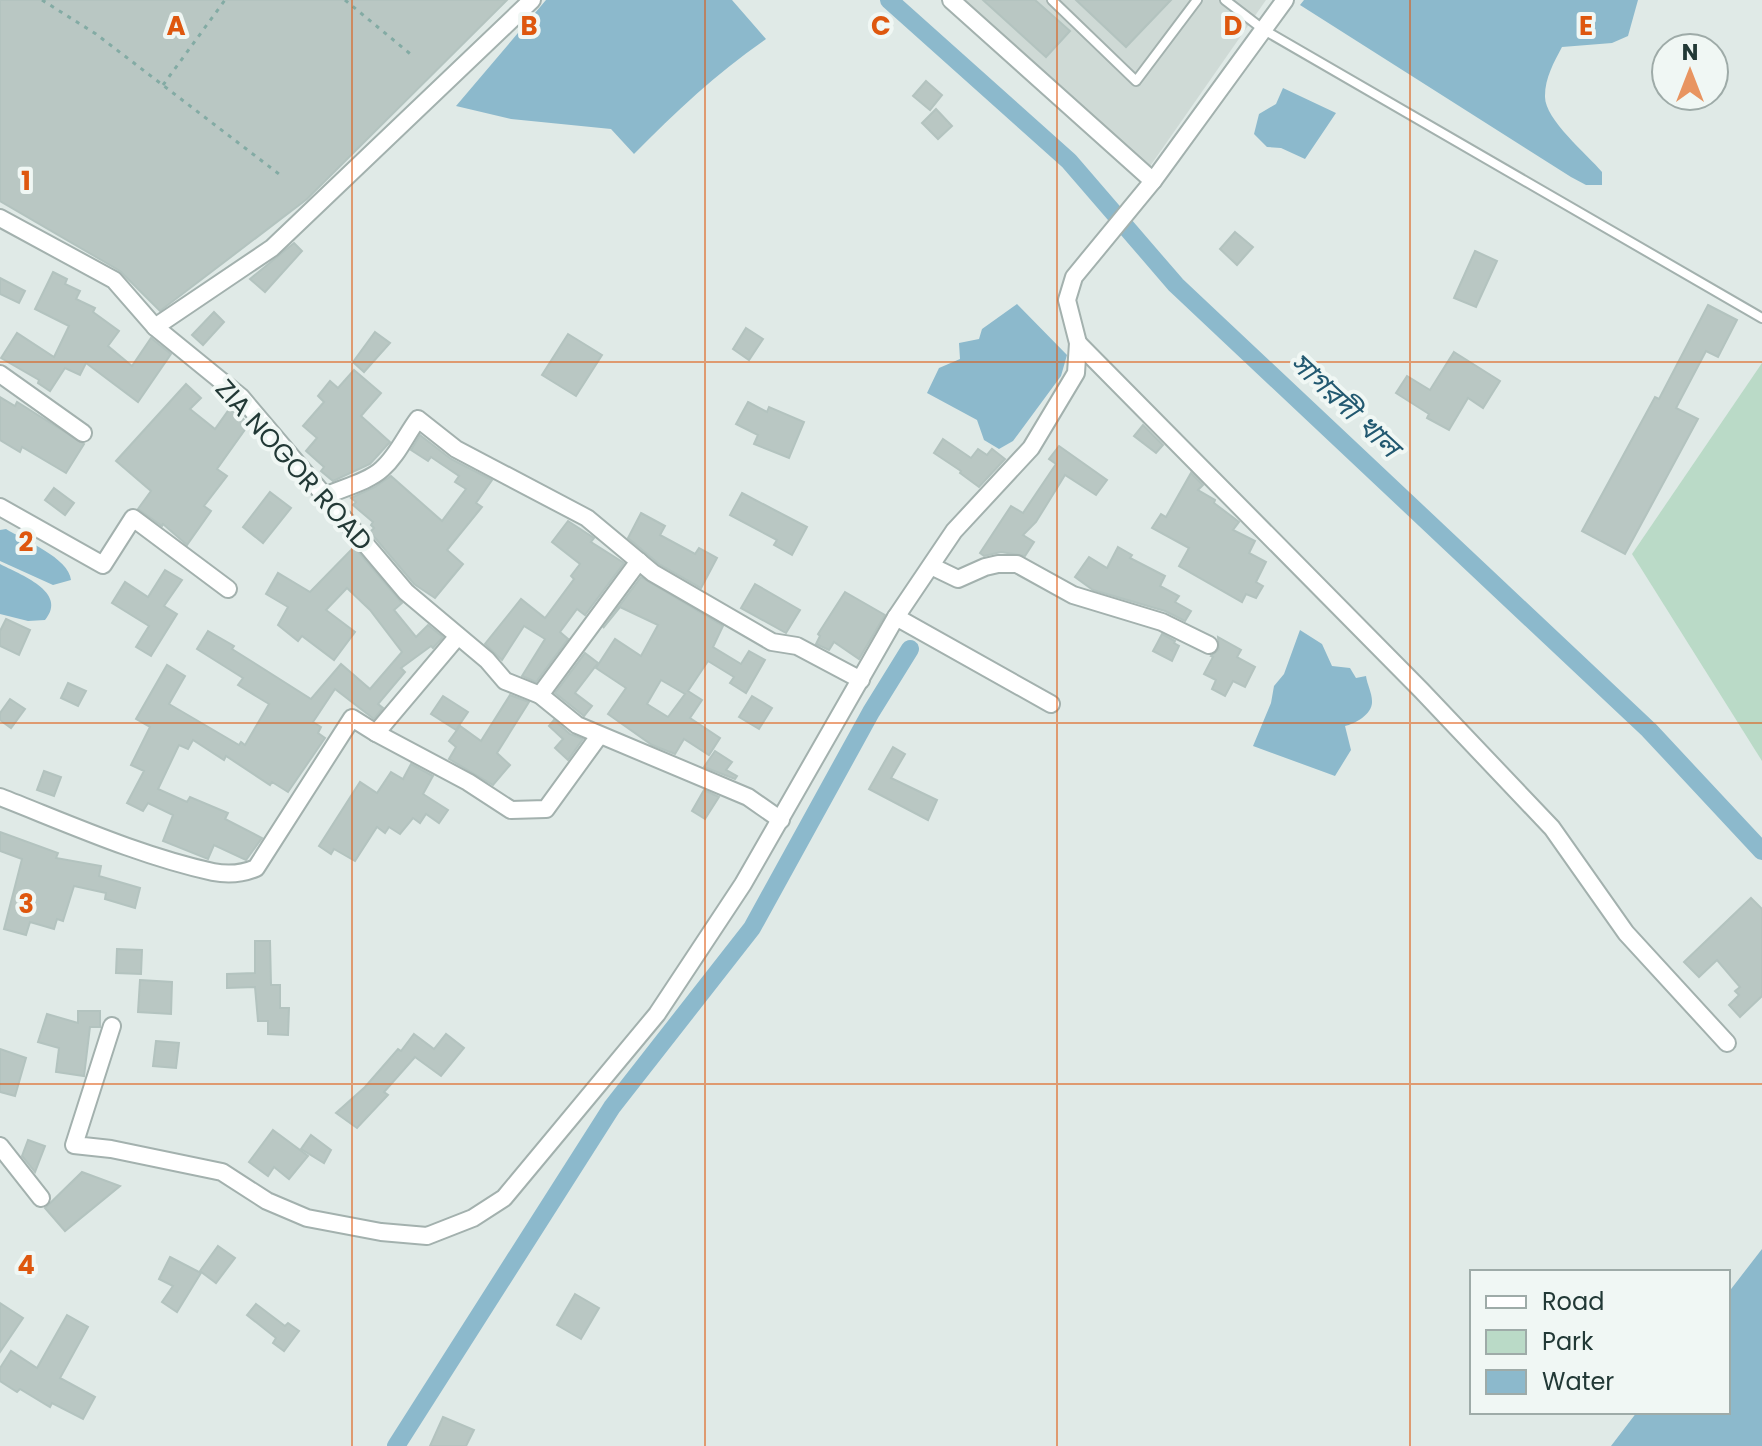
<svg xmlns="http://www.w3.org/2000/svg" width="1762" height="1446" viewBox="0 0 1762 1446" font-family="Poppins,'Noto Sans Bengali',sans-serif">
  <style>
    .built { fill: #cfdad6 }
    .green { fill: #badac7 }
    .water { fill: #8cb9cc }
    .lines { fill: none; stroke-linecap: round; stroke-linejoin: round }
    .canal { stroke: #8cb9cc; stroke-width: 18 }
    .building { fill: #b9c7c3; stroke: #b3c3bf; stroke-width: 2; fill-rule: evenodd }
    .lane-casing { stroke: #a3b1ae; stroke-width: 12 }
    .street-casing { stroke: #a3b1ae; stroke-width: 20 }
    .path { stroke: #83aba4; stroke-width: 3; stroke-dasharray: 4 6; stroke-linecap: butt }
    .lane { stroke: #fff; stroke-width: 8 }
    .street { stroke: #fff; stroke-width: 16 }
    .grid { fill: none; stroke: #de570e; stroke-width: 2; stroke-opacity: 0.55 }
    .labels { text-anchor: middle; dominant-baseline: central; stroke-width: 8; stroke-linejoin: round; paint-order: stroke }
    .street-label { font-size: 26px; fill: #223936; stroke: #f0f7f4 }
    .water-label { font-size: 28px; font-style: italic; fill: #215870; stroke: #f0f7f4 }
    .grid-label { font-size: 26px; text-anchor: middle; font-weight: bold; fill: #de570e; stroke: #f0f7f4; stroke-width: 8; stroke-linejoin: round; paint-order: stroke }
  </style>
  <rect width="100%" height="100%" fill="#e0eae7"/>
  <!-- built -->
  <polygon class="built" points="957,0 1266,0 1146,172"/>
  <!-- green -->
  <polygon class="green" points="1762,363 1762,761 1632,554"/>
  <!-- water -->
  <g class="water">
    <path d="M546,0H732L766,39C717,73 676,111 634,154L611,129L511,119L456,106Z"/>
    <path d="M1304,0H1638L1628,36L1612,43L1562,47C1554,62 1545,78 1545,96C1544,119 1587,154 1602,172V185H1586L1571,177L1300,5Z"/>
    <polygon points="1283,88 1336,113 1305,159 1281,148 1267,147 1254,134 1259,114 1276,104"/>
    <polygon points="1017,304 1067,355 1061,376 1013,441 999,449 984,440 977,420 927,393 939,368 960,359 959,343 979,339 982,329"/>
    <path d="M6,529C24,540 69,558 71,580L53,585L0,561V530Z"/>
    <path d="M0,564C19,574 69,592 45,620L28,621L0,614Z"/>
    <path d="M1300,630L1322,644L1332,666L1350,668L1356,678L1366,676C1367,684 1372,693 1372,701C1373,714 1355,724 1345,726L1351,750L1335,776L1253,746L1271,703L1274,686L1284,674Z"/>
    <polygon points="1762,1249 1762,1446 1611,1446 1637,1412 1728,1412 1728,1293"/>
  </g>
  <g class="lines">
    <!-- canal -->
    <g class="canal">
      <polyline points="889,0 1069,161 1176,285 1649,730 1762,851"/>
      <polyline points="396,1446 612,1107 752,928 871,712 910,649"/>
    </g>
  </g>
  <!-- building -->
  <g class="building">
    <polygon points="0,0 507,0 307,199 160,311 120,271 0,201"/>
    <polygon points="983,0 1035,0 1070,31 1046,57"/>
    <polygon points="1076,0 1171,0 1126,47"/>
    <polygon points="926,81 942,95 930,110 913,96"/>
    <polygon points="936,109 952,126 938,139 922,123"/>
    <polygon points="1235,232 1253,247 1237,265 1220,249"/>
    <polygon points="294,243 302,251 265,292 250,279"/>
    <polygon points="1475,251 1497,261 1476,307 1454,298"/>
    <polygon points="53,272 67,279 65,284 80,291 76,299 95,308 93,312 119,331 108,346 132,366 151,338 171,354 138,402 86,363 80,375 65,368 50,391 38,383 39,380 1,358 17,333 54,357 69,326 35,309"/>
    <polygon points="0,278 25,291 19,303 0,294"/>
    <polygon points="1708,305 1737,320 1718,357 1706,351 1676,408 1698,419 1625,554 1582,531 1655,397 1659,399"/>
    <polygon points="214,312 224,322 203,345 192,335"/>
    <polygon points="746,328 763,339 749,360 733,349"/>
    <polygon points="375,332 390,343 364,372 353,362"/>
    <polygon points="568,334 602,355 576,396 542,375"/>
    <polygon points="1454,352 1500,381 1483,408 1468,398 1449,430 1427,418 1429,414 1396,393 1407,376 1430,390"/>
    <polygon points="354,370 381,393 361,416 390,442 370,464 333,481 321,471 324,467 306,451 317,438 303,426 324,402 318,396 330,381 338,388"/>
    <polygon points="186,384 201,398 190,409 215,429 230,408 249,424 217,469 227,476 204,506 211,511 187,545 163,524 162,526 138,509 151,491 116,461"/>
    <polygon points="0,397 15,406 17,402 84,444 66,473 22,447 20,452 0,440"/>
    <polygon points="748,402 767,412 769,407 804,422 789,458 754,444 758,435 736,424"/>
    <polygon points="1143,425 1163,445 1156,453 1134,436"/>
    <polygon points="420,435 451,459 492,480 476,503 482,507 447,550 463,564 435,598 414,584 370,532 374,528 371,525 373,522 353,505 356,502 351,498 375,487 391,476 442,521 466,489 455,482 459,476 431,457 428,461 411,450"/>
    <polygon points="943,439 971,458 978,449 987,455 992,449 1005,459 979,487 960,473 961,471 934,453"/>
    <polygon points="1059,446 1107,480 1096,495 1065,475 1036,522 1023,535 1034,542 1025,556 1001,552 984,556 980,553 1011,506 1023,513 1056,464 1049,459"/>
    <polygon points="1191,473 1203,485 1198,490 1215,500 1214,503 1239,522 1233,530 1255,541 1249,553 1266,562 1256,582 1263,586 1256,598 1246,594 1242,602 1179,566 1189,548 1152,528 1161,514 1166,517"/>
    <polygon points="54,488 74,503 65,515 45,500"/>
    <polygon points="270,492 291,508 263,543 243,527"/>
    <polygon points="742,493 807,527 792,555 774,545 777,540 730,515"/>
    <polygon points="641,513 665,526 660,535 695,554 699,548 717,558 701,588 659,564 628,538"/>
    <polygon points="568,521 594,538 591,542 624,563 585,615 577,609 560,632 568,639 536,682 522,676 545,639 524,626 502,660 485,644 521,599 545,618 574,579 571,576 580,564 552,542"/>
    <polygon points="354,547 402,603 394,610 416,637 428,625 443,637 433,648 431,646 401,668 405,672 378,704 383,708 374,719 335,689 313,722 321,727 318,733 325,738 288,792 272,782 270,785 226,756 224,760 193,740 188,749 179,745 158,789 187,802 190,797 228,813 225,819 262,838 246,860 214,845 208,859 163,841 173,815 148,803 143,811 127,803 144,771 131,765 150,727 136,719 167,665 185,676 169,704 239,745 241,742 245,745 269,704 238,685 243,678 197,649 208,631 234,646 232,649 311,699 341,664 370,689 402,652 370,610 347,588 326,610 355,632 334,660 302,636 298,641 278,625 288,607 266,594 278,573 310,592"/>
    <polygon points="1118,547 1132,555 1130,558 1165,576 1160,586 1179,596 1175,602 1191,611 1185,621 1165,611 1093,590 1075,577 1089,557 1107,568"/>
    <polygon points="165,570 182,580 164,606 177,614 151,656 136,647 149,626 112,603 125,582 148,597"/>
    <path d="M641,577L723,626L713,647L741,664L749,651L765,660L746,693L730,683L734,677L708,661L688,691L702,700L690,718L720,738L709,755L684,739L675,754L652,745L608,714L626,688L596,668L615,639L641,656L658,625L620,607L603,628ZM661,680L685,694L668,717L647,704Z"/>
    <polygon points="755,584 800,610 786,633 741,608"/>
    <polygon points="845,592 885,615 859,659 834,642 829,650 816,644 820,636 818,634"/>
    <polygon points="6,619 30,630 19,655 0,646 0,631"/>
    <polygon points="1162,634 1175,641 1174,643 1179,646 1172,661 1153,651"/>
    <polygon points="1218,637 1241,650 1237,657 1255,667 1245,687 1233,681 1225,696 1212,689 1216,680 1204,674 1213,657 1211,656 1219,649"/>
    <polygon points="585,653 598,663 575,693 592,706 584,716 555,693"/>
    <polygon points="68,683 86,691 78,706 61,698"/>
    <polygon points="510,695 529,702 497,753 510,765 493,785 449,759 456,747 449,741 460,726 481,741"/>
    <polygon points="443,696 468,712 456,730 431,714"/>
    <polygon points="752,696 772,708 759,729 739,717"/>
    <polygon points="10,699 25,709 11,728 0,720 0,713"/>
    <polygon points="554,720 570,734 583,739 568,760 555,748 563,739 549,726"/>
    <polygon points="893,747 905,754 891,778 937,800 928,820 869,789"/>
    <polygon points="715,751 732,762 726,770 737,776 735,779 704,767"/>
    <polygon points="411,764 433,776 423,794 448,810 439,823 426,814 420,823 413,818 400,834 389,827 385,833 377,827 355,861 334,849 331,854 319,846 360,782 377,793 391,772 403,779"/>
    <polygon points="44,771 61,777 54,796 37,790"/>
    <polygon points="704,790 719,797 705,819 692,811"/>
    <polygon points="0,832 58,853 56,858 101,866 99,876 140,888 135,908 105,899 106,893 74,886 63,921 57,919 54,929 30,922 26,935 4,929 22,859 0,851"/>
    <polygon points="1751,898 1762,909 1762,996 1740,1017 1729,1005 1739,995 1735,991 1740,987 1717,960 1699,977 1684,962"/>
    <polygon points="255,941 270,941 271,985 280,985 280,1008 289,1008 288,1035 268,1034 268,1021 258,1021 255,987 227,988 227,974 255,973"/>
    <polygon points="117,949 142,950 141,974 116,973"/>
    <polygon points="140,980 172,982 171,1014 138,1012"/>
    <polygon points="78,1011 100,1011 100,1027 90,1027 84,1076 56,1072 59,1048 38,1042 47,1014 78,1023"/>
    <polygon points="414,1034 434,1049 446,1034 464,1048 441,1076 415,1057 384,1092 388,1095 357,1128 336,1113 365,1087 398,1049 401,1051"/>
    <polygon points="156,1041 179,1043 176,1068 153,1066"/>
    <polygon points="0,1049 26,1058 15,1096 0,1092"/>
    <polygon points="273,1130 308,1156 289,1179 274,1167 268,1176 249,1162"/>
    <polygon points="311,1135 331,1150 324,1163 301,1149"/>
    <polygon points="28,1140 45,1146 35,1172 22,1156"/>
    <polygon points="82,1172 120,1186 65,1231 45,1208"/>
    <polygon points="218,1246 235,1258 216,1283 200,1271"/>
    <polygon points="170,1257 201,1273 177,1312 162,1302 173,1286 159,1279"/>
    <polygon points="575,1294 599,1308 581,1339 557,1325"/>
    <polygon points="0,1303 23,1318 0,1352"/>
    <polygon points="256,1304 285,1326 288,1323 299,1331 284,1351 273,1343 276,1338 247,1315"/>
    <polygon points="67,1315 88,1327 60,1378 95,1397 83,1419 52,1403 50,1407 20,1389 17,1392 0,1381 0,1368 11,1351 37,1368"/>
    <polygon points="443,1417 474,1430 466,1446 430,1446"/>
  </g>
  <g class="lines">
    <!-- lane casing -->
    <g class="lane-casing">
      <g id="lane">
        <polyline points="1052,0 1136,81 1197,0"/>
        <polyline points="1225,0 1264,30 1762,318"/>
      </g>
    </g>
    <!-- street casing -->
    <g class="street-casing">
      <g id="street">
        <polyline points="951,0 1153,181"/>
        <polyline points="0,218 114,280 155,327 241,397 406,592 487,660 505,681 540,695 577,725 748,797 781,820"/>
        <polyline points="155,327 272,248 532,0"/>
        <polyline points="1078,343 1421,690 1552,828 1626,933 1727,1043"/>
        <polyline points="0,374 83,433"/>
        <path d="M325,496C342,488 368,482 382,469C397,456 406,435 418,419L456,449L587,518L653,573L772,642L797,646L861,680"/>
        <polyline points="0,507 103,565 133,518 228,589"/>
        <polyline points="931,566 958,579 985,567 998,564 1017,564 1073,595 1162,622 1209,645"/>
        <polyline points="896,617 1051,704"/>
        <polyline points="540,695 639,561"/>
        <polyline points="376,733 458,636"/>
        <path d="M0,797C69,824 140,856 213,872C228,875 242,874 256,868L352,718L376,733L468,782L511,810L546,809L599,736"/>
        <polyline points="112,1026 74,1145 111,1149 222,1172 267,1201 307,1218 381,1232 427,1236 473,1218 504,1198 657,1014 743,884 896,617 954,531 1031,448 1076,373 1078,343 1067,300 1074,277 1153,181 1285,0"/>
        <polyline points="0,1146 41,1198"/>
      </g>
    </g>
    <!-- path -->
    <g class="path">
      <polyline points="42,0 96,34 279,174"/>
      <polyline points="345,0 414,57"/>
      <polyline points="163,85 225,0"/>
    </g>
    <!-- lane -->
    <use href="#lane" class="lane"/>
    <!-- street -->
    <use href="#street" class="street"/>
  </g>
  <!-- grid -->
  <path class="grid" d="M352,0V1446M705,0V1446M1057,0V1446M1410,0V1446M0,362H1762M0,723H1762M0,1084H1762"/>
  <g class="labels">
    <!-- street labels -->
    <g class="street-label">
      <text transform="translate(294 465) rotate(48)">ZIA NOGOR ROAD</text>
    </g>
    <!-- water labels -->
    <g class="water-label">
      <text transform="translate(1345 405) rotate(43)">সাগরদী খাল</text>
    </g>
  </g>
  <g class="grid-label">
    <text x="176" y="35">A</text>
    <text x="529" y="35">B</text>
    <text x="881" y="35">C</text>
    <text x="1233" y="35">D</text>
    <text x="1586" y="35">E</text>
    <text x="26" y="190">1</text>
    <text x="26" y="551">2</text>
    <text x="26" y="913">3</text>
    <text x="26" y="1274">4</text>
  </g>
  <!-- legend -->
  <rect x="1470" y="1270" width="260" height="144" fill="#f0f7f4" stroke="#9eaba8" stroke-width="2"/>
  <rect x="1486" y="1296" width="40" height="12" fill="#ffffff" stroke="#9eaba8" stroke-width="2"/>
  <text x="1542" y="1310" font-size="24" fill="#223936">Road</text>
  <rect x="1486" y="1330" width="40" height="24" fill="#badac7" stroke="#9eaba8" stroke-width="2"/>
  <text x="1542" y="1350" font-size="24" fill="#223936">Park</text>
  <rect x="1486" y="1370" width="40" height="24" fill="#8cb9cc" stroke="#9eaba8" stroke-width="2"/>
  <text x="1542" y="1390" font-size="24" fill="#223936">Water</text>
  <!-- north arrow -->
  <g transform="translate(1690 72)"><circle r="38" fill="#f0f7f4" stroke="#9eaba8" stroke-width="2"/>
  <path d="M0-6L14 30L0 20L-14 30Z" fill="#e89460"/>
  <text y="-12" font-size="22" font-weight="bold" text-anchor="middle" fill="#223936">N</text>
  </g>
</svg>
